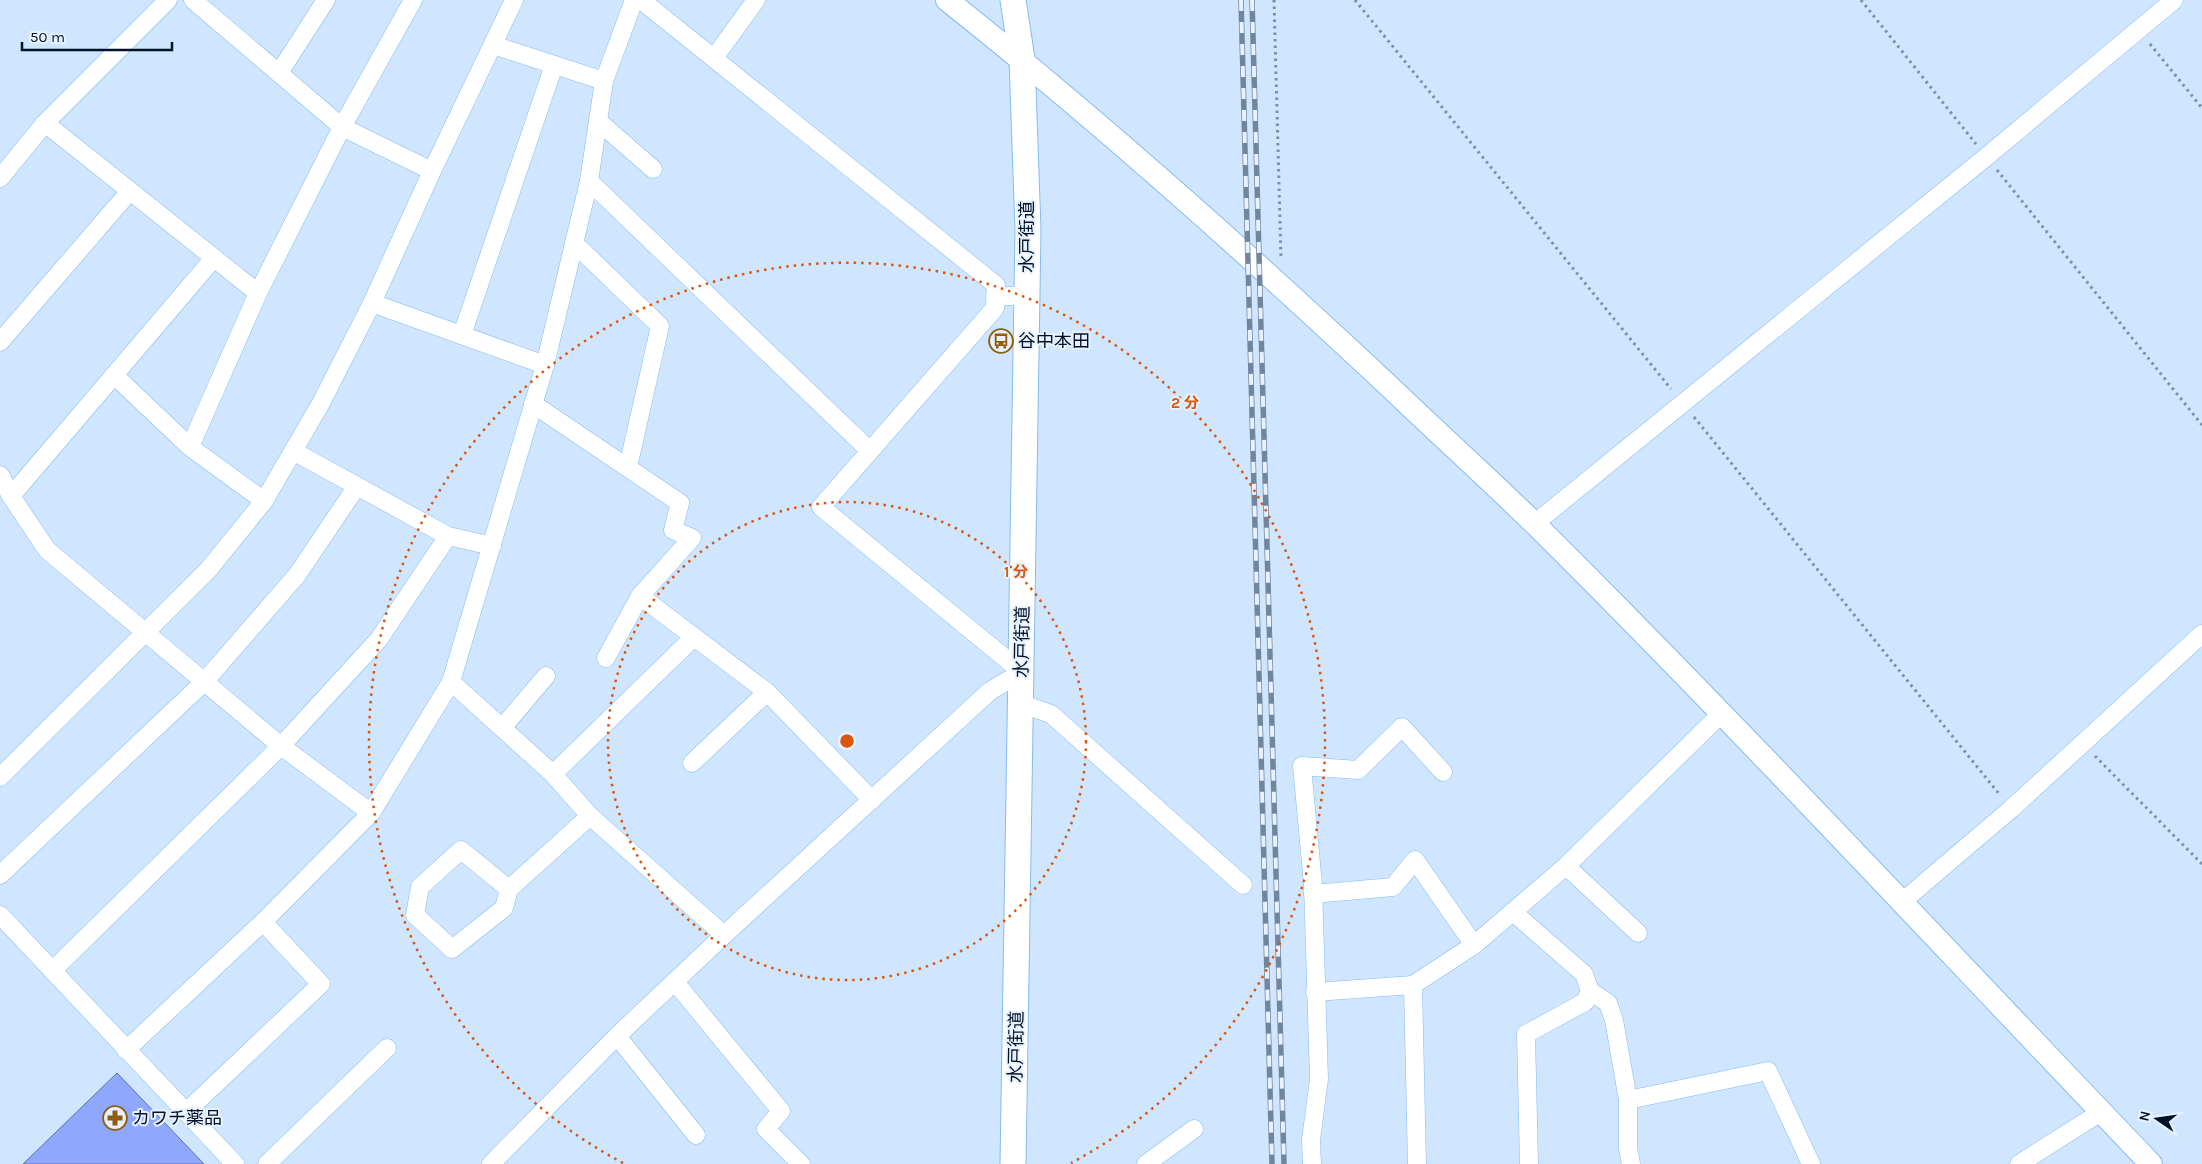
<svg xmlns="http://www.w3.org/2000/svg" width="2202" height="1164" viewBox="0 0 2202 1164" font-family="Karla,'Noto Sans JP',sans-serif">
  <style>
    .building { fill: #8fa8fe; stroke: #5c6ead }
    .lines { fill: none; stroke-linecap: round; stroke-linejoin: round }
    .minor-casing { stroke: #84bbf4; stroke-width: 19 }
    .tertiary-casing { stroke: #84bbf4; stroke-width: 24 }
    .secondary-casing { stroke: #84bbf4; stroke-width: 27 }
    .path { stroke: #7b8fa6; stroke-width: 3; stroke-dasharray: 2.5 4; stroke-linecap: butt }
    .minor { stroke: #fff; stroke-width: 18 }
    .tertiary { stroke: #fff; stroke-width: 22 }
    .secondary { stroke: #fff; stroke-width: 25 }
    .rail-casing { stroke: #71869c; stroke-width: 5.5 }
    .rail { stroke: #e7f2fe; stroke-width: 4; stroke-dasharray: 11; stroke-linecap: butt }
    .ring { fill: none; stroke: #dc550d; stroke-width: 2.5; stroke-dasharray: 2.5 5 }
    .labels { text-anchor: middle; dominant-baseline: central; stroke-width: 4; stroke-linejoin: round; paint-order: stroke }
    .street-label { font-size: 18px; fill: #001227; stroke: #e7f2fe }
    .poi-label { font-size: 18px; fill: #001227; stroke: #e7f2fe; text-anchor: start }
    .centre { fill: #dc550d; stroke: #e7f2fe; stroke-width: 2.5 }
    .ring-label { font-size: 15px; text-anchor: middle; font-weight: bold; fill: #dc550d; stroke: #e7f2fe; stroke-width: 4; stroke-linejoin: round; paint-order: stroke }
  </style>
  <rect width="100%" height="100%" fill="#d0e6fe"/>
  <!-- building -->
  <polygon class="building" points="117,1073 204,1164 23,1164"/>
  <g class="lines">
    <!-- minor casing -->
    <g class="minor-casing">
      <g id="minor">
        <polyline points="193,0 342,127 432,171"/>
        <polyline points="493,45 604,81"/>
        <polyline points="714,58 756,0"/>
        <polyline points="279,73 326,0"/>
        <polyline points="598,121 653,169"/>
        <polyline points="45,123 258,293 190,447 264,501"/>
        <polyline points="0,178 45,123 168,0"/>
        <polyline points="589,181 870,451"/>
        <polyline points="574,243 660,326 628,467"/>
        <polyline points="258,293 342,127 413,0"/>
        <polyline points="995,297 1027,295"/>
        <polyline points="372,303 545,365"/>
        <polyline points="462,335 554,65"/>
        <polyline points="0,342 130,191"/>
        <polyline points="114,375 190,447"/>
        <polyline points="533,404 680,503 673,530 692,538 640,596 606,658"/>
        <polyline points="293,451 448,536 492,546"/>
        <polyline points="0,475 11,496 47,550 281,746 371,813"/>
        <polyline points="11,496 214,258"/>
        <polyline points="1534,524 1986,157 2174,0"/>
        <polyline points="640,596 767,692 872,800"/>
        <polyline points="451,682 553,774 590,816 724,935"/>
        <polyline points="1022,704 1051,714 1243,885"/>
        <polyline points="502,728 546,676"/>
        <polyline points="692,763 767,692"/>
        <polyline points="553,774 694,637"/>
        <polyline points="0,777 208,570 264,501 321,403 372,303 432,171 514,0"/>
        <polyline points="1566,866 1638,933"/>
        <polyline points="0,875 204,682 297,575 357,486"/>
        <polyline points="509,889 504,908 452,949 415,915 420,887 461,850 509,889 590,816"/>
        <polyline points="1313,894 1393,887 1415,860 1474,945"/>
        <polyline points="1903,901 2011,809 2202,634"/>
        <polyline points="1513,912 1584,974 1590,991 1585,1002 1526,1034 1529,1164"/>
        <polyline points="0,915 235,1164"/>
        <polyline points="52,971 281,746 379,639 448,536"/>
        <polyline points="675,982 781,1111 766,1129 801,1164"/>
        <polyline points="1590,991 1608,1003 1614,1020 1628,1100 1628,1148 1631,1164"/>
        <polyline points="1315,992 1413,985"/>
        <polyline points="617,1036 696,1135"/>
        <polyline points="126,1050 263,922 371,813 451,682 545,365 589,181 604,81 634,0"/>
        <polyline points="1628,1100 1768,1071 1811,1164"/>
        <polyline points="186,1112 321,984 263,922"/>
        <polyline points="267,1164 387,1048"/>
        <polyline points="491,1164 617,1036 724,935 990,691 1022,672 821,507 995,308 996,285 641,0"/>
        <polyline points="1146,1164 1194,1129"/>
        <polyline points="1312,1164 1311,1140 1319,1079 1313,885 1302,766 1358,770 1402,727 1443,772"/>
        <polyline points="1417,1164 1413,985 1474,945 1566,866 1722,713"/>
        <polyline points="2019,1164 2101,1112"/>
      </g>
    </g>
    <!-- tertiary casing -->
    <g class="tertiary-casing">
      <path id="tertiary" d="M947,0C1101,122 1248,254 1391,388C1440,435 1490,480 1538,527C1747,735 1947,951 2151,1164"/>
    </g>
    <!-- secondary casing -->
    <g class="secondary-casing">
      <polyline id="secondary" points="1013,0 1022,59 1028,230 1013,1164"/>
    </g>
    <!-- path -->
    <g class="path">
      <polyline points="1274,0 1281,258"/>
      <polyline points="1355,0 1671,389"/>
      <polyline points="1861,0 1976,144"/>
      <polyline points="2150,44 2202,108"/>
      <polyline points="1997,170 2202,425"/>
      <polyline points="1694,417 2000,795"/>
      <polyline points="2095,756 2202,864"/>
    </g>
    <!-- minor -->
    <use href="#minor" class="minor"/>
    <!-- tertiary -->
    <use href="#tertiary" class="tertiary"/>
    <!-- secondary -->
    <use href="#secondary" class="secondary"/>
    <!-- rail casing -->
    <g class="rail-casing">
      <g id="rail">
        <polyline points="1241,0 1272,1164"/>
        <polyline points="1252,0 1284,1164"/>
      </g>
    </g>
    <!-- rail -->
    <use href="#rail" class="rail"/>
  </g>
  <!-- distance rings -->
  <g class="ring">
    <circle cx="847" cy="741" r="239"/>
    <path d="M623 1163A478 478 0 1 1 1071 1163"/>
  </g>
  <!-- icons -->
  <defs>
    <g id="bus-ring" transform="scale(1.25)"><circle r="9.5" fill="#e7f2fe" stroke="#905d0d" stroke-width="1.5"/><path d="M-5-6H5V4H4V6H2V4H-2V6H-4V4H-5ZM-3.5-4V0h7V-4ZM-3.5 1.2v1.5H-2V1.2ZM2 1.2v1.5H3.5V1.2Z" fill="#905d0d"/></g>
    <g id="pharmacy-ring" transform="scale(1.25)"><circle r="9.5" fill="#e7f2fe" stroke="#905d0d" stroke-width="1.5"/><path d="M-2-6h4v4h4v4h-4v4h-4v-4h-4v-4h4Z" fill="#905d0d"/></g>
  </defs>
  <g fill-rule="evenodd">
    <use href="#bus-ring" x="1001" y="341"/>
    <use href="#pharmacy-ring" x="115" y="1118"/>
  </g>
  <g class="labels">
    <!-- street labels -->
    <g class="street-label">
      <text transform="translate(1027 237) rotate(-90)">水戸街道</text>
      <text transform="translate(1022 642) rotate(-89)">水戸街道</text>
      <text transform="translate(1016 1047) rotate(-89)">水戸街道</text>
    </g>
    <!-- poi labels -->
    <g class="poi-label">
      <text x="1018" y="341">谷中本田</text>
      <text x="132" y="1118">カワチ薬品</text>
    </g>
  </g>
  <circle cx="847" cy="741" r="8" class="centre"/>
  <g class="ring-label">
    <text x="1185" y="408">2 分</text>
    <text x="1016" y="577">1 分</text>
  </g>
  <!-- north arrow -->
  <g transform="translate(2157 1119) rotate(283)" stroke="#e7f2fe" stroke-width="4" paint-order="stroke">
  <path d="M0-4L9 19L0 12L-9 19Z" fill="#001227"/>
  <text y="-8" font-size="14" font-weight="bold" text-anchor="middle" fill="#001227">N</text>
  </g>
  <!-- scale -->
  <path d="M22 42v8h150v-8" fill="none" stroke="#001227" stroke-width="2.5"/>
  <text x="30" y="42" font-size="15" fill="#001227" stroke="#e7f2fe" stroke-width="4" paint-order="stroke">50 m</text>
</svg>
